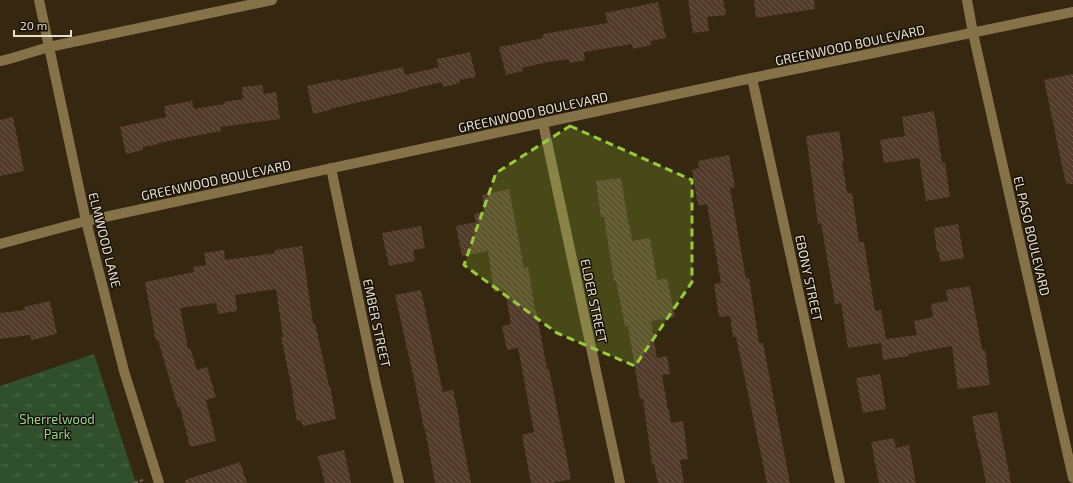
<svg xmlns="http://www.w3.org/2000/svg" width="1073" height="483" viewBox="0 0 1073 483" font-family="'Exo 2',sans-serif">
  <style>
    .park { fill: url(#park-tufts) }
    .building { fill: url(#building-back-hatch) }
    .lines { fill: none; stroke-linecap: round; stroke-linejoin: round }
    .path { stroke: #6b5e4a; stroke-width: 2.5; stroke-dasharray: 4 2; stroke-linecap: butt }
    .minor { stroke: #867249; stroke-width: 10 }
    .marked { fill: #96cc3a; fill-opacity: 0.2; stroke: #96cc3a; stroke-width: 3; stroke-dasharray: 8 5; stroke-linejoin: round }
    .labels { text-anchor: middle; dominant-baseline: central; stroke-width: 3; stroke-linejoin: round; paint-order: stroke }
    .street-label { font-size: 13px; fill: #e6ddcf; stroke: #171107 }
    .park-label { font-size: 13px; fill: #98d392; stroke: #171107 }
  </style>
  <defs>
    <pattern id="park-tufts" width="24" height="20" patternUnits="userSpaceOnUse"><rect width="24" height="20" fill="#304f2d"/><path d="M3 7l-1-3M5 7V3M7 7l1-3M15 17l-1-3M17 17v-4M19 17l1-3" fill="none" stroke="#4e684a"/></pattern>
    <pattern id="building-back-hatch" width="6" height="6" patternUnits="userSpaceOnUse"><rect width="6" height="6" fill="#523b2b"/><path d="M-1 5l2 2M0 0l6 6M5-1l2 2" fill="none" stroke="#6b5749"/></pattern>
  </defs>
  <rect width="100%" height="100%" fill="#352710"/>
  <!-- park -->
  <polygon class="park" points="94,354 136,483 0,483 0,386"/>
  <!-- building -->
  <g class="building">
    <polygon points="688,0 723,0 726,15 707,17 709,31 693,33"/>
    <polygon points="754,0 814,0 815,9 756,18"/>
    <polygon points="658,2 666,38 650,41 651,45 633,49 632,44 584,52 585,60 570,63 569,59 548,62 522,68 523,71 506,75 499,47 543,38 543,34 608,23 605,13"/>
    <polygon points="470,52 476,77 459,80 460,83 443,87 442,82 408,90 408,91 330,109 330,110 313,114 307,86 340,79 340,81 403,67 405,75 439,67 437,59"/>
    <polygon points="1073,74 1073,184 1066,184 1044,80"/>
    <polygon points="262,85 264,94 276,92 280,119 220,127 221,131 158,143 159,144 143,147 143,150 126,154 120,127 166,117 164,106 192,101 194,109 224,104 223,102 243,99 242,87"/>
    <polygon points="934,111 942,163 945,163 950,197 926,201 919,158 884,163 880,140 905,136 902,117"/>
    <polygon points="13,117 24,171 0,176 0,120"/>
    <polygon points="839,131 844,162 842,162 847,193 852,193 859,242 864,242 875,311 881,310 886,339 917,335 914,321 933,317 931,304 948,301 946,290 970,286 982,349 985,349 990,385 958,389 952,346 908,354 909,356 883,360 881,343 848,348 841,303 835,304 821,223 818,224 806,136"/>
    <polygon points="729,155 735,187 730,188 746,279 749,278 759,343 763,343 790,483 767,483 736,337 733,337 730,316 719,317 714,284 721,283 707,204 698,206 692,170 699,168 698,161"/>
    <polygon points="621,178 629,227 630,227 632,241 650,238 657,280 667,278 675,317 651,321 657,358 667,356 670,374 662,375 668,410 669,410 671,423 683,421 688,459 680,460 684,483 658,483 654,464 652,464 643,399 640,399 628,326 625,326 616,281 614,281 604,217 601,217 596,181"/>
    <polygon points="509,189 524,268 528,267 535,310 536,310 547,369 549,369 571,479 552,483 531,483 522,435 534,432 518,348 507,350 502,326 511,324 505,290 494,292 488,251 462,256 456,226 476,222 474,214 485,212 482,195"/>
    <polygon points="958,224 964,258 940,262 939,252 937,252 934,228"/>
    <polygon points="421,226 425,248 413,250 415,261 389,266 382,233"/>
    <polygon points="302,246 313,323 315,323 329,386 330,386 336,419 303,426 301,420 297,421 292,393 293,393 281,337 283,337 276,289 235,295 237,311 218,314 216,303 180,308 188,349 190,348 197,370 207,367 216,397 206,400 216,441 190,447 180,407 178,408 158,340 156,341 145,282 194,272 193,267 206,265 204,253 224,250 225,260 275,253 275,250"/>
    <polygon points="421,290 443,392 453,390 460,422 459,423 471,483 435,483 425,429 424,429 416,388 395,295"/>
    <polygon points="50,301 57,334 32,340 30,335 0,339 0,313 25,310 24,307"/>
    <polygon points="880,374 886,409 863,413 856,378"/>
    <polygon points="997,412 1011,483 986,483 980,451 979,451 972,416"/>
    <polygon points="894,438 896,448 909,445 916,483 879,483 871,442"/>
    <polygon points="344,450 351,483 325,483 318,456"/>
    <polygon points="240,462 247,483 185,483 185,480"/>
  </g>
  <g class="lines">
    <!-- path -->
    <polyline class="path" points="134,483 143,480"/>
    <!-- minor -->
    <g class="minor">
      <polyline points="39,0 86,221 124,371 159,483"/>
      <polyline points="967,0 973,33 1073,478"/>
      <polyline points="0,61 9,59 49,47 272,0"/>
      <polyline points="752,78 840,483"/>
      <polyline points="543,123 620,483"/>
      <polyline points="331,168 376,384 399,483"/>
      <polyline points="0,244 86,221 752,78 1073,12"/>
    </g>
  </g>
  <!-- marked area -->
  <path class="marked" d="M570,126L692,180V282L635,366L557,333L464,265L496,173Z"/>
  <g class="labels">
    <!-- street labels -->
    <g class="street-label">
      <text transform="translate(850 45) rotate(-12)">GREENWOOD BOULEVARD</text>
      <text transform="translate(533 112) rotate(-12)">GREENWOOD BOULEVARD</text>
      <text transform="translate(216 180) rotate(-12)">GREENWOOD BOULEVARD</text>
      <text transform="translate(1032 236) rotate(77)">EL PASO BOULEVARD</text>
      <text transform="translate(105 240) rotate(76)">ELMWOOD LANE</text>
      <text transform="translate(809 278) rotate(78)">EBONY STREET</text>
      <text transform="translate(594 301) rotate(78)">ELDER STREET</text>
      <text transform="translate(377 323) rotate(78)">EMBER STREET</text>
    </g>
    <!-- park labels -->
    <g class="park-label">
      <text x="57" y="419">Sherrelwood<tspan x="57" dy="15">Park</tspan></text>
    </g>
  </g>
  <!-- scale -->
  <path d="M14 30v6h57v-6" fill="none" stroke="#e6ddcf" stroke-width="2"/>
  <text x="20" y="30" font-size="12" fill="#e6ddcf" stroke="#171107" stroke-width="3" paint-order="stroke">20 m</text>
</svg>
